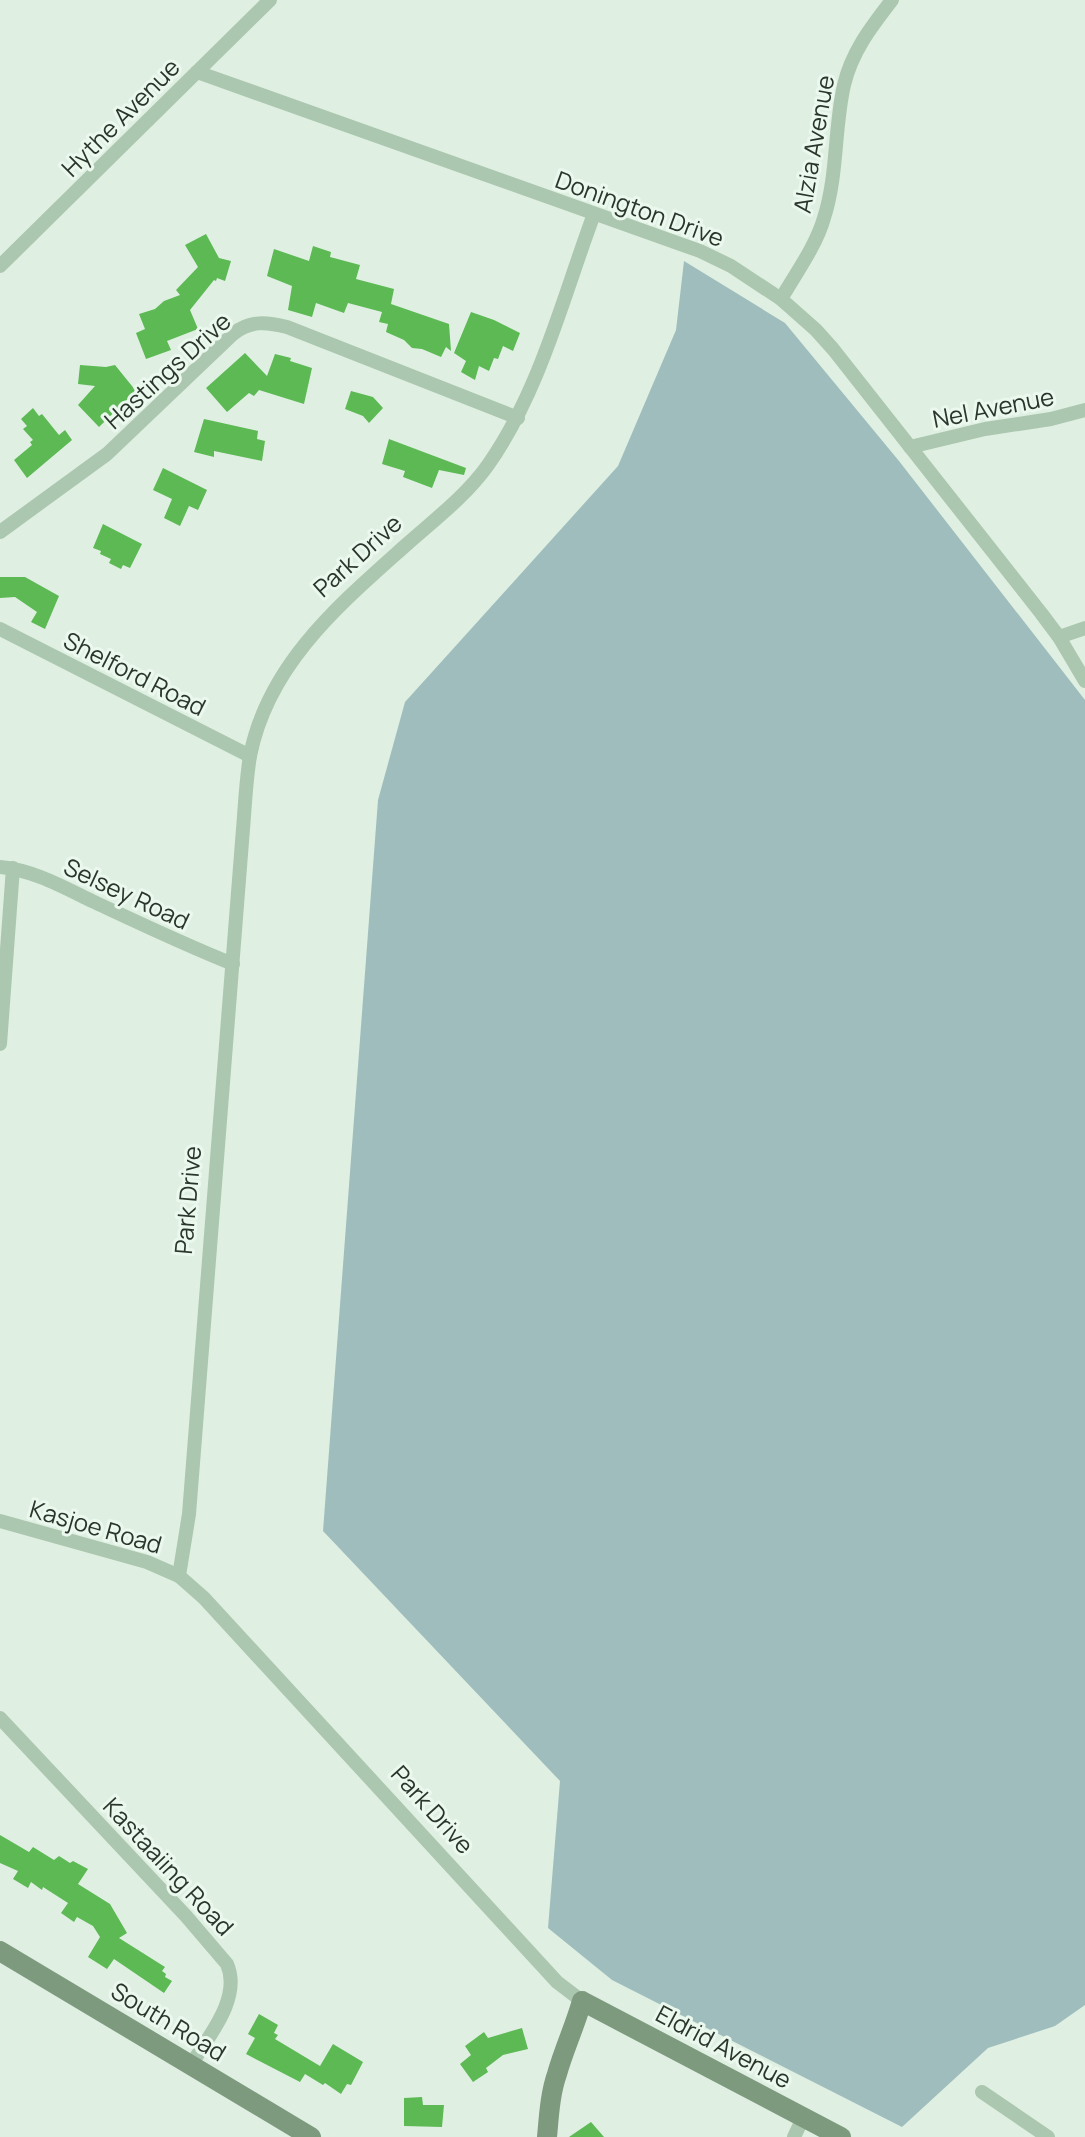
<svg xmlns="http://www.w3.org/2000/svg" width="1085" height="2137" viewBox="0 0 1085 2137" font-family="Manrope,sans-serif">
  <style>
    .green { fill: #a0bdbe }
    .building { fill: #5cb954 }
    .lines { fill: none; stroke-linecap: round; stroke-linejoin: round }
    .street { stroke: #acc7af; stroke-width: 14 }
    .secondary { stroke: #7d9a7e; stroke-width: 20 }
    .labels { text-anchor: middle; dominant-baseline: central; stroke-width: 6; stroke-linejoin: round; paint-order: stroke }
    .street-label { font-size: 24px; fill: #2a362a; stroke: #ebf8ee }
  </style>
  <rect width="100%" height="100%" fill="#dff0e2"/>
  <!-- green -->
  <polygon class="green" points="684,261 785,323 899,461 1085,700 1085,2005 1055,2026 988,2048 902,2127 612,1980 548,1928 560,1781 323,1531 378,800 405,702 618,466 676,330"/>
  <!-- building -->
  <g class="building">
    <polygon points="206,234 219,258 231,261 225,281 217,278 216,281 214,280 190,310 198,329 167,341 171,350 146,359 136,333 145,329 139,314 155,309 164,301 180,295 176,290 198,267 185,245"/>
    <polygon points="313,246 331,252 330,257 360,265 356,279 394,289 391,304 449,324 451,351 446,347 441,357 422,349 412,348 404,340 386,332 388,324 379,322 382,312 348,303 344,313 316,303 312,317 288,310 292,286 267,276 274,249 309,261"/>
    <polygon points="471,312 494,320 520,333 513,351 503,346 498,359 494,358 489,371 479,366 475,380 461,372 466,361 454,353"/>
    <polygon points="245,353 267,376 275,354 291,358 290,361 312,368 304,404 259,390 254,396 249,393 227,412 206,388"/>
    <polygon points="80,365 106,367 115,365 136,391 99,427 78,405 95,386 78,384"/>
    <polygon points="351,391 373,397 383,408 369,423 363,416 345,409"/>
    <polygon points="33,408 39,416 42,414 59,435 65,430 72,440 27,478 14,460 32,445 30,442 33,440 23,429 27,426 21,419"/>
    <polygon points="204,419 258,431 257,439 265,441 262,461 214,451 214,457 194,452"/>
    <polygon points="389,439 466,468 464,475 439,470 432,488 403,477 405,471 382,464"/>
    <polygon points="163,468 207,490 198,510 189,506 180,526 164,518 172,499 153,490"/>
    <polygon points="103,524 142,544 130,568 123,565 121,569 109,563 111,559 100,554 101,551 93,548"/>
    <polygon points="0,577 25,577 59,596 45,629 31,622 37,612 15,597 0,598"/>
    <polygon points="0,1835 29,1852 33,1847 54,1860 59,1856 70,1863 73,1861 88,1869 78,1884 110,1904 127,1933 119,1938 165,1967 162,1971 166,1974 165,1977 172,1981 164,1993 114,1959 107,1969 88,1957 100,1937 93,1926 77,1917 74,1922 61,1913 68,1903 43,1887 42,1890 31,1882 28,1888 13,1879 18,1871 0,1863"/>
    <polygon points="259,2014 278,2025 274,2033 278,2035 275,2039 320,2066 333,2044 363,2062 351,2085 347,2084 341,2094 325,2083 323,2085 305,2074 300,2082 246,2054 255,2038 248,2034"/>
    <polygon points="522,2028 528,2049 503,2055 486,2068 488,2072 473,2082 460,2064 471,2055 465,2046 484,2032 488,2038"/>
    <polygon points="422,2097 423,2105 444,2105 442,2127 404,2126 404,2098"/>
    <polygon points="591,2122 604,2137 569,2137"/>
  </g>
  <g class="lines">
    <!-- street -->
    <g class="street">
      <polyline points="197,72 700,251 731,266 781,299 816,330 833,349 1041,613 1059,637 1085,681"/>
      <polyline points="0,266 270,0"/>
      <path d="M781,299C796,273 816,246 824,218C838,174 834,129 844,85C852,51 872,26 892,0"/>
      <polyline points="910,447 985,429 1051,419 1085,410"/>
      <path d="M0,532L107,454L233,334C250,320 267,322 287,327L518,418"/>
      <polyline points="0,629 250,756"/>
      <polyline points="1059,637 1085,628"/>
      <path d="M0,867C33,870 63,887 92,901C139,923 185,945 233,964"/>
      <polyline points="0,1044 13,868"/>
      <polyline points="0,1521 147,1562 179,1576"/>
      <path d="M0,1718L186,1916L227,1964C242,1998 208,2037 191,2065"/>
      <path d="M582,2001L557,1982L546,1970L204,1598L179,1576L189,1514L243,829C245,805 246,780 250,756C268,664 340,604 406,545C434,520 466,496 488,465C540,391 563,297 594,214"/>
      <polyline points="982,2092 1048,2137"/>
      <polyline points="794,2137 803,2118"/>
    </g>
    <!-- secondary -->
    <g class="secondary">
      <polyline points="0,1951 311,2137"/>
      <path d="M547,2137C549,2116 550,2094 557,2074C564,2049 575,2026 582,2001L841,2137"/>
    </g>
  </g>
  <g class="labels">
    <!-- street labels -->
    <g class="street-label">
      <text transform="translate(120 117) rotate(-45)">Hythe Avenue</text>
      <text transform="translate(813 144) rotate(-80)">Alzia Avenue</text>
      <text transform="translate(640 208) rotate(20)">Donington Drive</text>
      <text transform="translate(167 370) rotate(-42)">Hastings Drive</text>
      <text transform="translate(993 407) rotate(-11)">Nel Avenue</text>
      <text transform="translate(357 555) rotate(-42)">Park Drive</text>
      <text transform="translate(135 673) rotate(27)">Shelford Road</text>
      <text transform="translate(127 893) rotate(25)">Selsey Road</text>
      <text transform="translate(187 1200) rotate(-85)">Park Drive</text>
      <text transform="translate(96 1526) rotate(16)">Kasjoe Road</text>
      <text transform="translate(433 1809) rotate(48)">Park Drive</text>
      <text transform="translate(169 1866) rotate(47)">Kastaaiing Road</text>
      <text transform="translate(169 2021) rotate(31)">South Road</text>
      <text transform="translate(724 2046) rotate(28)">Eldrid Avenue</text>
    </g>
  </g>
</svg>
